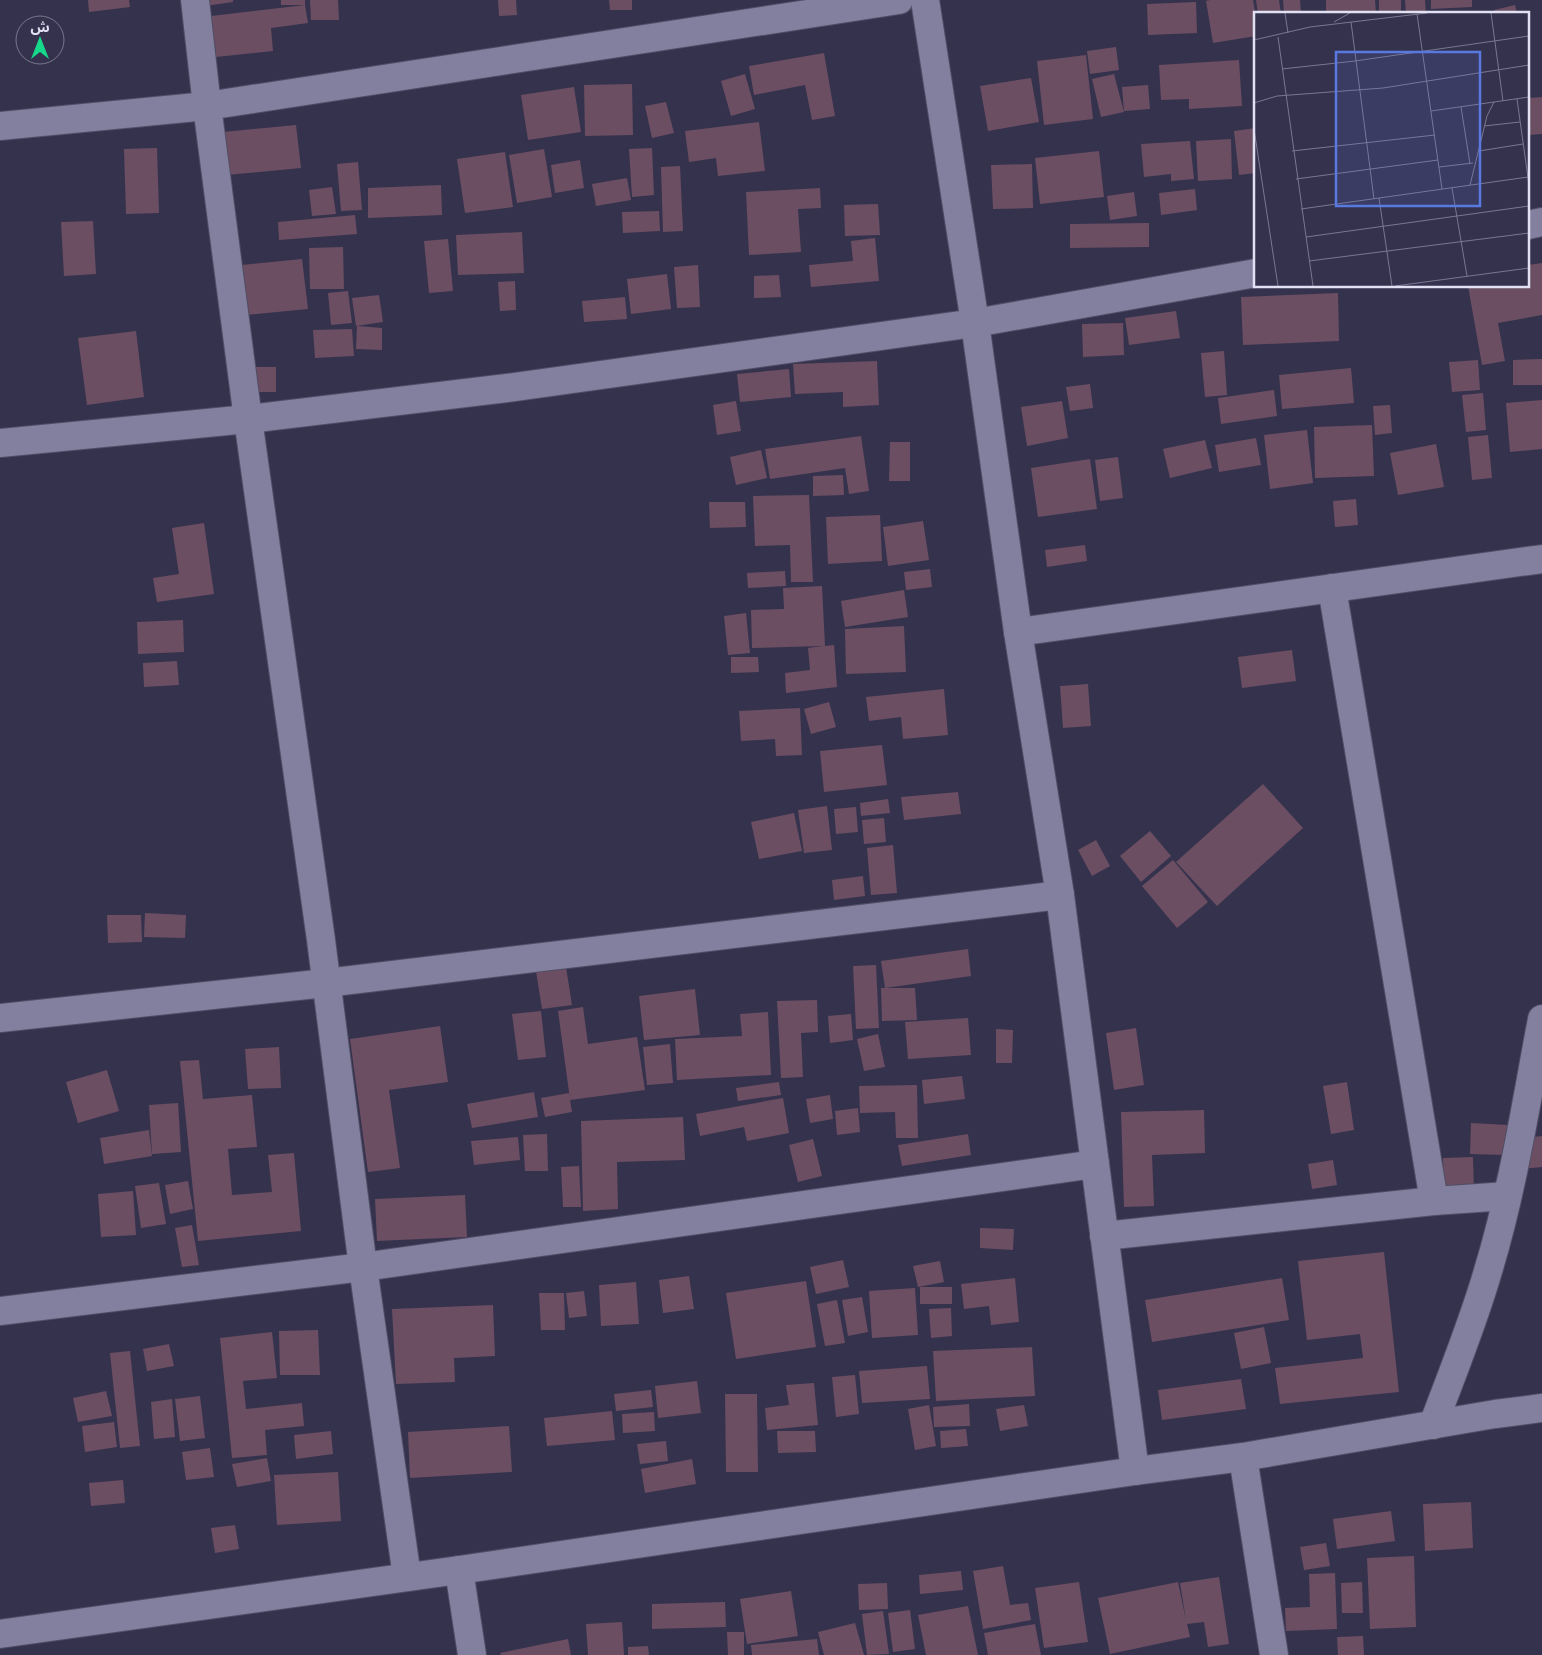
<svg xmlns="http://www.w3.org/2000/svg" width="1542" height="1655" viewBox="0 0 1542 1655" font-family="Roboto,'Noto Sans Arabic',sans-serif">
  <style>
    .building { fill: #6b4e62 }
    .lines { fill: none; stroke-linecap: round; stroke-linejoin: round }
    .street-casing { stroke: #504d65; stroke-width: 30 }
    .street { stroke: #827f9f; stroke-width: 28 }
    .inset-road { fill: none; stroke: #7a7890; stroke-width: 1 }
    .view { fill: #587ae0; fill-opacity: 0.15; stroke: #587ae0; stroke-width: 2.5 }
    .inset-edge { fill: none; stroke: #e2e1f3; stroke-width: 2.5 }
  </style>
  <rect width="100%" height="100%" fill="#35324e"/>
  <!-- building -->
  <g class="building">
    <polygon points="88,0 129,0 130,7 89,12"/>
    <polygon points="205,0 233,0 233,2 205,6"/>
    <rect x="281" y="0" width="24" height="5"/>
    <polygon points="310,0 338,0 339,20 311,20"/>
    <polygon points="498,0 516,0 517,15 499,16"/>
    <polygon points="609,0 632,0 632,10 610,10"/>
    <polygon points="1210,0 1253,0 1256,17 1256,36 1213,43 1206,1"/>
    <polygon points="1256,0 1279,0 1281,14 1258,14"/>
    <polygon points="1283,0 1300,0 1301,14 1284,14"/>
    <polygon points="1326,0 1375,0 1376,14 1326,14"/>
    <rect x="1379" y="0" width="22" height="14"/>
    <polygon points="1405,0 1425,0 1426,14 1406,14"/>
    <polygon points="1431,0 1472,0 1472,7 1431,9"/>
    <polygon points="1196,2 1197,33 1148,35 1147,4"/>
    <polygon points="305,5 308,23 271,28 273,51 216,57 211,16"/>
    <polygon points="1515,5 1517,14 1495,14 1494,10"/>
    <polygon points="1116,47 1119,70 1090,74 1087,51"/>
    <polygon points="824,53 835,116 812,120 805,85 754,95 749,66"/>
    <polygon points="1086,55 1093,119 1044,125 1037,61"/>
    <polygon points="1239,60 1242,106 1189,109 1189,99 1161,100 1159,65"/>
    <polygon points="745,74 755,109 731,116 721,81"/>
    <polygon points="1114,74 1124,112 1101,117 1092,79"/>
    <polygon points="1031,78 1039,122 988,131 980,86"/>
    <polygon points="632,84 633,135 585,136 584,85"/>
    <polygon points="1148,85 1150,109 1124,111 1122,87"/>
    <polygon points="574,87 581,132 528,140 521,95"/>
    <polygon points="1542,97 1542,134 1528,135 1528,98"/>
    <polygon points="666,102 674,133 652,138 645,106"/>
    <polygon points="759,122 765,171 718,176 716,158 689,162 685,131"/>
    <polygon points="296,125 301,168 227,175 223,132"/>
    <polygon points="1256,128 1256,173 1239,175 1234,131"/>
    <polygon points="1231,139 1232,179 1198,181 1196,141"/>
    <polygon points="1190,141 1194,179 1171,181 1171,174 1144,177 1141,144"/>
    <polygon points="157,148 159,213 126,214 124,149"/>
    <polygon points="652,148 654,195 632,197 629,149"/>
    <polygon points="544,149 552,197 517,203 509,155"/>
    <polygon points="1099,151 1104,197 1040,204 1035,158"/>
    <polygon points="505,152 513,207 465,213 457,159"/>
    <polygon points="580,160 584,188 555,193 551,165"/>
    <polygon points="358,162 362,210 341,211 337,164"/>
    <polygon points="1032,164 1033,208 993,209 991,165"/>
    <polygon points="680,166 683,231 663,232 661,167"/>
    <polygon points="627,178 631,200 596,206 592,184"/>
    <polygon points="441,185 442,215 368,218 368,188"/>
    <polygon points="332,187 336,214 312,216 309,190"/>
    <polygon points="820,188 821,208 798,209 801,252 749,255 746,192"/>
    <polygon points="1195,189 1197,210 1161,215 1159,193"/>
    <polygon points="1134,192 1137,216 1110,220 1107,196"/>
    <polygon points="878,204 880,235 845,236 844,205"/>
    <polygon points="659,211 660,231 623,233 622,212"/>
    <polygon points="355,215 357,234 279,240 278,222"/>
    <polygon points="93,221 96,274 64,276 61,222"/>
    <polygon points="1149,223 1149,247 1070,248 1070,224"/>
    <polygon points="522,232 524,273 458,275 456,235"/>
    <polygon points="875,238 879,281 811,287 809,265 853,261 851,241"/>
    <polygon points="448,239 453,291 429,293 424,241"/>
    <polygon points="343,247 344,289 310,289 309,248"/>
    <polygon points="302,259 308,309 246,315 242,265"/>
    <polygon points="1542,263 1542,315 1498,323 1505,361 1482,365 1468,286 1528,286 1528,265"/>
    <polygon points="698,265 700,307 677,308 674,267"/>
    <polygon points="667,274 671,309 631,314 627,279"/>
    <polygon points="779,275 781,297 754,298 754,276"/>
    <polygon points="515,281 516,310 500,311 498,282"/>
    <polygon points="348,291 352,323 331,325 328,293"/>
    <polygon points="1338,293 1339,341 1243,345 1241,297"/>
    <polygon points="379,295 383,322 356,326 352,298"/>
    <polygon points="625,297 627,319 584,322 582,301"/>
    <polygon points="1176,311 1180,338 1129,345 1125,318"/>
    <polygon points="1123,323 1124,355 1083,357 1082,324"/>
    <polygon points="357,326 382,328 382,350 356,349"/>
    <polygon points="352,329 354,356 315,358 313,330"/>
    <polygon points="136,331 144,397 87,405 78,338"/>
    <polygon points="1224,351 1227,395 1205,397 1201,353"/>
    <polygon points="1542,359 1542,385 1513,385 1513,360"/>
    <polygon points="1478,360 1480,390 1452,392 1449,362"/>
    <polygon points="877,361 879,405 843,407 843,392 795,394 793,364"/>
    <polygon points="253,367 276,367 276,392 254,392"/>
    <polygon points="1351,368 1354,403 1282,409 1279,375"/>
    <polygon points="789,369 791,397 740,402 737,374"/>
    <polygon points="1090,384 1093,408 1070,411 1066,387"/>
    <polygon points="1274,390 1277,416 1221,424 1218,398"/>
    <polygon points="1483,393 1486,430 1466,432 1462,395"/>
    <polygon points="1542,400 1542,449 1510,452 1506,403"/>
    <polygon points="736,401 741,431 717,435 713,405"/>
    <polygon points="1062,401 1068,438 1027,446 1021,407"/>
    <polygon points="1390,405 1392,433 1375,435 1373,406"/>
    <polygon points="1372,425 1374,476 1315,478 1314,427"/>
    <polygon points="1307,430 1313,483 1270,489 1264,435"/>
    <polygon points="1488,435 1492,478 1472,480 1468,437"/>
    <polygon points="861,436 869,491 849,494 845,468 770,479 765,449"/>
    <polygon points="1256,438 1261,465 1219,472 1215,445"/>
    <polygon points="1205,440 1212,468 1170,478 1163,449"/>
    <polygon points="890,442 910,442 910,481 889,481"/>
    <polygon points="1436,444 1444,487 1398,495 1390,453"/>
    <polygon points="761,450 767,478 736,485 730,457"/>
    <polygon points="1118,457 1123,498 1100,501 1095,460"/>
    <polygon points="1090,459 1097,509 1038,517 1031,468"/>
    <polygon points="843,475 844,495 813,496 813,476"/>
    <polygon points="809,495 813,582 791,582 790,545 755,546 753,496"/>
    <polygon points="1356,499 1358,525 1335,527 1333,501"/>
    <polygon points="709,502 745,502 746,527 710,528"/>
    <polygon points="880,515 882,561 828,564 826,517"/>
    <polygon points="923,521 929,560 888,566 883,527"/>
    <polygon points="204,523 214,594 157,602 153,578 179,574 172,528"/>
    <polygon points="1085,545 1087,561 1047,567 1045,550"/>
    <polygon points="930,569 932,587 906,590 904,572"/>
    <polygon points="785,571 786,586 748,588 747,573"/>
    <polygon points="822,586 825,646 834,645 837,687 786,693 785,673 810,670 808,648 823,646 752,648 751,610 784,609 783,588"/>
    <polygon points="904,590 908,617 845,627 841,601"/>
    <polygon points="746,613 750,653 728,655 724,616"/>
    <polygon points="183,620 184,652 138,654 137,622"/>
    <polygon points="904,626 906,672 846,674 845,629"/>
    <polygon points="1292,650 1296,681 1242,688 1238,657"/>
    <polygon points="731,657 758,657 759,672 731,673"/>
    <polygon points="177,661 179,685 144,687 143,663"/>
    <polygon points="1088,684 1091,726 1063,728 1060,686"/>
    <polygon points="944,689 948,735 903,739 901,717 869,721 866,697"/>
    <polygon points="829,702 836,727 811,734 804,709"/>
    <polygon points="800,708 802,755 776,756 775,739 741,741 739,711"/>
    <polygon points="882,745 887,785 824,792 820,751"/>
    <polygon points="1263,784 1303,828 1217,906 1176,862"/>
    <polygon points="958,792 961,814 904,820 901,797"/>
    <polygon points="888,799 890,813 861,816 860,803"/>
    <polygon points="827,806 832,850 804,853 798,810"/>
    <polygon points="856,807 858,832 836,834 834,809"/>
    <polygon points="794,813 802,851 759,859 751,822"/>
    <polygon points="884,818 886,842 864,844 862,820"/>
    <polygon points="1150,831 1171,856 1141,882 1120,856"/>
    <polygon points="1096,840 1110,866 1092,876 1078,850"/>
    <polygon points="893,845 897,893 871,895 867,848"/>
    <polygon points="1173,860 1208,902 1177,928 1142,886"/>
    <polygon points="863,876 865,896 834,900 832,880"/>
    <polygon points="145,913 186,915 185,938 144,937"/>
    <polygon points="107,915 141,915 142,942 108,943"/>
    <polygon points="968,949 971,976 885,988 881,961"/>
    <polygon points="876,965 879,1028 856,1029 853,966"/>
    <polygon points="566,967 572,1005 542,1009 536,971"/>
    <polygon points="881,988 915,988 917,1020 882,1021"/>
    <polygon points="695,989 700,1035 644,1040 639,996"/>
    <polygon points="817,1000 818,1032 801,1033 803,1077 781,1078 777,1001"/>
    <polygon points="583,1007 588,1044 637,1037 645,1090 570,1100 572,1112 545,1117 541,1098 569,1093 570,1099 558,1011"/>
    <polygon points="541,1011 546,1057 518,1060 512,1014"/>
    <polygon points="768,1012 771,1075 677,1080 675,1039 742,1036 740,1014"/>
    <polygon points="851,1014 853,1040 830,1043 828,1016"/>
    <polygon points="968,1018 971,1055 908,1059 905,1022"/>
    <polygon points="440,1026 448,1082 389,1090 400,1168 368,1172 350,1039"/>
    <polygon points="1136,1028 1144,1085 1114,1090 1106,1033"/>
    <polygon points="996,1029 1013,1030 1012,1063 996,1063"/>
    <polygon points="878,1034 885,1067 864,1071 857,1039"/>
    <polygon points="670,1044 673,1083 647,1085 643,1047"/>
    <polygon points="279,1047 281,1088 248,1089 245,1049"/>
    <polygon points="199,1060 203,1099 252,1095 257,1147 228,1149 232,1195 272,1192 268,1155 294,1153 301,1231 198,1241 180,1061"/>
    <polygon points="107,1070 119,1111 78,1123 66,1082"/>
    <polygon points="962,1076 965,1099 924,1104 922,1080"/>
    <polygon points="779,1082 781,1095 738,1101 736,1088"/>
    <polygon points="1347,1082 1354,1130 1331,1134 1323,1086"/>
    <polygon points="917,1085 918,1138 896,1138 895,1112 860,1113 859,1086"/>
    <polygon points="534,1092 538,1117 472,1128 467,1104"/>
    <polygon points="830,1095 833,1119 810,1123 806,1099"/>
    <polygon points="783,1098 789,1133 747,1141 744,1127 700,1136 696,1114"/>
    <polygon points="178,1103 181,1152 152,1154 149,1105"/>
    <polygon points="858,1108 860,1132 837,1135 835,1111"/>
    <polygon points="1204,1110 1205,1153 1152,1155 1154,1206 1124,1207 1121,1112"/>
    <polygon points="683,1117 685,1160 617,1162 618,1209 583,1211 581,1121"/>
    <polygon points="1471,1123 1508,1125 1506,1155 1470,1154"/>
    <polygon points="149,1130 152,1156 104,1164 100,1138"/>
    <polygon points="547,1134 548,1171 525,1171 523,1135"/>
    <polygon points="968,1134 971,1155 902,1166 898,1145"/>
    <polygon points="1542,1136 1542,1167 1522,1169 1518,1139"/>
    <polygon points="518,1137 520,1160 474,1165 471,1141"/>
    <polygon points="813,1139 822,1176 798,1182 789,1145"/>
    <polygon points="1473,1157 1474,1191 1444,1192 1443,1158"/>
    <polygon points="1333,1160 1337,1185 1312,1189 1308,1164"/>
    <polygon points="579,1166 581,1207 563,1207 561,1167"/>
    <polygon points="188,1181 193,1209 170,1214 165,1185"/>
    <polygon points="159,1183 166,1224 141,1228 135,1186"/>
    <polygon points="133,1191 136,1235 101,1237 98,1194"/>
    <polygon points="465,1195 467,1237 377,1241 375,1199"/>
    <polygon points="192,1225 199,1265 182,1267 175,1228"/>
    <polygon points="980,1228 1014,1229 1013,1250 980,1248"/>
    <polygon points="1384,1252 1399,1392 1280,1404 1275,1368 1363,1358 1360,1334 1307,1340 1298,1261"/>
    <polygon points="843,1260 849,1287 816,1294 810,1267"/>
    <polygon points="940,1261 944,1282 918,1287 913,1266"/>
    <polygon points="689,1276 694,1309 663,1313 659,1280"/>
    <polygon points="1015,1278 1019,1322 991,1325 989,1306 964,1309 961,1284"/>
    <polygon points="1282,1278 1289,1320 1152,1342 1145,1300"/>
    <polygon points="806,1281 816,1347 736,1359 726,1293"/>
    <polygon points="636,1282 639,1324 601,1326 599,1285"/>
    <rect x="920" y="1287" width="32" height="17"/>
    <polygon points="915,1288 918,1335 872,1338 869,1291"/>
    <polygon points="584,1291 587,1316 569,1318 566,1293"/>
    <polygon points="539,1293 564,1293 565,1330 541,1330"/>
    <polygon points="862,1297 868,1332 848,1336 842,1300"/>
    <polygon points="837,1300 845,1343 825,1346 817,1304"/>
    <polygon points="493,1305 495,1356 454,1358 455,1382 396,1384 392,1309"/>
    <polygon points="951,1308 952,1336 931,1338 929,1309"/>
    <polygon points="1264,1327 1271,1363 1241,1369 1234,1333"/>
    <polygon points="318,1330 320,1375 280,1375 279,1331"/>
    <polygon points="272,1332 277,1378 243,1381 246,1409 302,1403 304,1426 265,1430 267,1455 232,1458 220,1338"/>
    <polygon points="169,1344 174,1366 147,1371 143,1349"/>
    <polygon points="1032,1347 1035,1396 936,1401 933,1351"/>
    <polygon points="130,1351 140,1446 120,1448 110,1353"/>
    <polygon points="927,1366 930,1399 862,1403 859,1371"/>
    <polygon points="855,1375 859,1414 836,1417 832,1377"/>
    <polygon points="1241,1379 1246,1409 1162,1420 1158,1390"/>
    <polygon points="697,1381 701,1413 658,1418 655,1386"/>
    <polygon points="814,1383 818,1425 767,1430 765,1408 789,1405 786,1385"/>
    <polygon points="651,1390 653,1407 616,1411 614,1394"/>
    <polygon points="106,1391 112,1416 78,1422 73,1398"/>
    <polygon points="725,1394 757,1394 758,1472 726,1472"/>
    <polygon points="200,1396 205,1438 180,1441 175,1399"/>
    <polygon points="172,1399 175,1437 154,1439 151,1402"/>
    <polygon points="969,1404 970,1426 934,1427 933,1407"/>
    <polygon points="929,1405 936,1446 915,1450 908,1409"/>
    <polygon points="1024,1405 1028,1426 1000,1431 996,1409"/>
    <polygon points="612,1411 615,1440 547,1446 544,1418"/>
    <polygon points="654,1412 655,1431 623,1433 622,1414"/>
    <polygon points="114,1422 117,1447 85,1452 82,1426"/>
    <polygon points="509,1426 512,1472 410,1478 408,1432"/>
    <polygon points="966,1429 968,1446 941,1448 940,1431"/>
    <polygon points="331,1431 333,1454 296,1459 294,1435"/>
    <polygon points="777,1431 815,1431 816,1452 778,1453"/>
    <polygon points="666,1441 668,1461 640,1464 637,1444"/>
    <polygon points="210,1448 214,1477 186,1480 182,1452"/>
    <polygon points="267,1458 271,1481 237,1487 232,1464"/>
    <polygon points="692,1459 696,1484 645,1493 641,1469"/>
    <polygon points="338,1472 341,1521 277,1525 274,1475"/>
    <polygon points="123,1480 125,1503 91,1506 89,1483"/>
    <polygon points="1471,1502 1473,1548 1425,1551 1423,1504"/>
    <polygon points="1391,1511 1395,1541 1337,1549 1333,1519"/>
    <polygon points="235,1525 239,1549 215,1553 211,1528"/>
    <polygon points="1326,1543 1330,1566 1304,1570 1300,1547"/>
    <polygon points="1414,1556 1416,1627 1370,1629 1367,1558"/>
    <polygon points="1003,1566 1010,1605 1028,1603 1031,1620 983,1629 973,1571"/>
    <polygon points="961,1571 963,1590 920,1594 919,1575"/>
    <polygon points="1335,1573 1337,1629 1286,1631 1285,1608 1310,1607 1309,1574"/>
    <polygon points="1219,1577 1229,1644 1208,1647 1204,1622 1187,1624 1190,1637 1110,1654 1098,1598 1178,1582 1186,1620 1180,1583"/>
    <polygon points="1079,1582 1088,1642 1044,1648 1035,1588"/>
    <polygon points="1362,1582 1363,1613 1342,1613 1341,1583"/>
    <polygon points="887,1583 888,1609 859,1610 858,1584"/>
    <polygon points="791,1591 798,1636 747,1644 740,1599"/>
    <polygon points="725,1602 726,1627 652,1629 652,1604"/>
    <polygon points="968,1606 978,1655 926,1655 918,1615"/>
    <polygon points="910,1610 915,1649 893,1652 888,1613"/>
    <polygon points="883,1611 889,1654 867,1655 862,1614"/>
    <polygon points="622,1622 624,1655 588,1655 586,1624"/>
    <polygon points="855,1623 864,1655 824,1655 818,1632"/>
    <polygon points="1035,1624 1041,1655 988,1655 984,1633"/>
    <polygon points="727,1632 744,1632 744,1655 728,1655"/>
    <polygon points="1363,1636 1364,1655 1338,1655 1337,1637"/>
    <polygon points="568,1639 571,1655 501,1655 500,1653"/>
    <polygon points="817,1639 819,1655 752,1655 751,1645"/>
    <polygon points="648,1646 649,1655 628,1655 628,1647"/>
  </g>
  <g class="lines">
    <!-- street casing -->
    <g class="street-casing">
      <g id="street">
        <polyline points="195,0 207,106 248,419 321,940 363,1267 407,1577"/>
        <polyline points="925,0 975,323 1018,632 1060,895 1135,1471"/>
        <polyline points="0,126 207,106 899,0"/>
        <polyline points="1528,225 1542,222"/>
        <polyline points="0,443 248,419 507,388 975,323 1256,273"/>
        <polyline points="1332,588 1434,1201"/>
        <polyline points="1018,632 1542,559"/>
        <polyline points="0,1018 326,983 1060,895"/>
        <polyline points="1104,1236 1434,1201 1507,1196"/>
        <polyline points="0,1311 363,1267 1095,1164"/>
        <path d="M1433,1425C1452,1374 1473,1323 1488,1271C1513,1189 1526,1103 1542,1019"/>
        <polyline points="1243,1457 1274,1655"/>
        <polyline points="459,1570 472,1655"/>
        <polyline points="0,1634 459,1570 1135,1471 1243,1457 1495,1414 1542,1408"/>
      </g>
    </g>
    <!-- street -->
    <use href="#street" class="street"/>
  </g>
  <!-- overview -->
  <g transform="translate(1254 12)">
    <rect width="275" height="275" fill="#35324e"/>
    <path class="inset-road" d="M31,1L34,21M237,1L249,89M163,2L188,177M80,10L96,1M97,10L120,187M24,25L59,274M0,28L56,15L173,1M28,57L101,49L275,24M263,87L275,173M0,91L23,84L129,76L275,53M207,95L216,152M177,99L275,85M230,114L266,110M0,117L24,274M38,139L181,123M225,139L269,132M185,155L219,151M42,167L184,148M216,173L233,104L240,90M198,176L213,264M125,186L138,274M47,197L274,165M52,225L275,194M55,249L275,221M141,274L275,256"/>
    <path class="view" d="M82,40H226V194H82Z"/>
    <rect width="275" height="275" class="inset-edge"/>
  </g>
  <!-- north arrow -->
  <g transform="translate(40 40)"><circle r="24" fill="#35324e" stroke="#7a7890"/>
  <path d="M0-4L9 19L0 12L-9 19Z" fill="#16d989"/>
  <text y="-8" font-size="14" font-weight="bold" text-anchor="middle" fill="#e2e1f3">ش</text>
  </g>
</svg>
